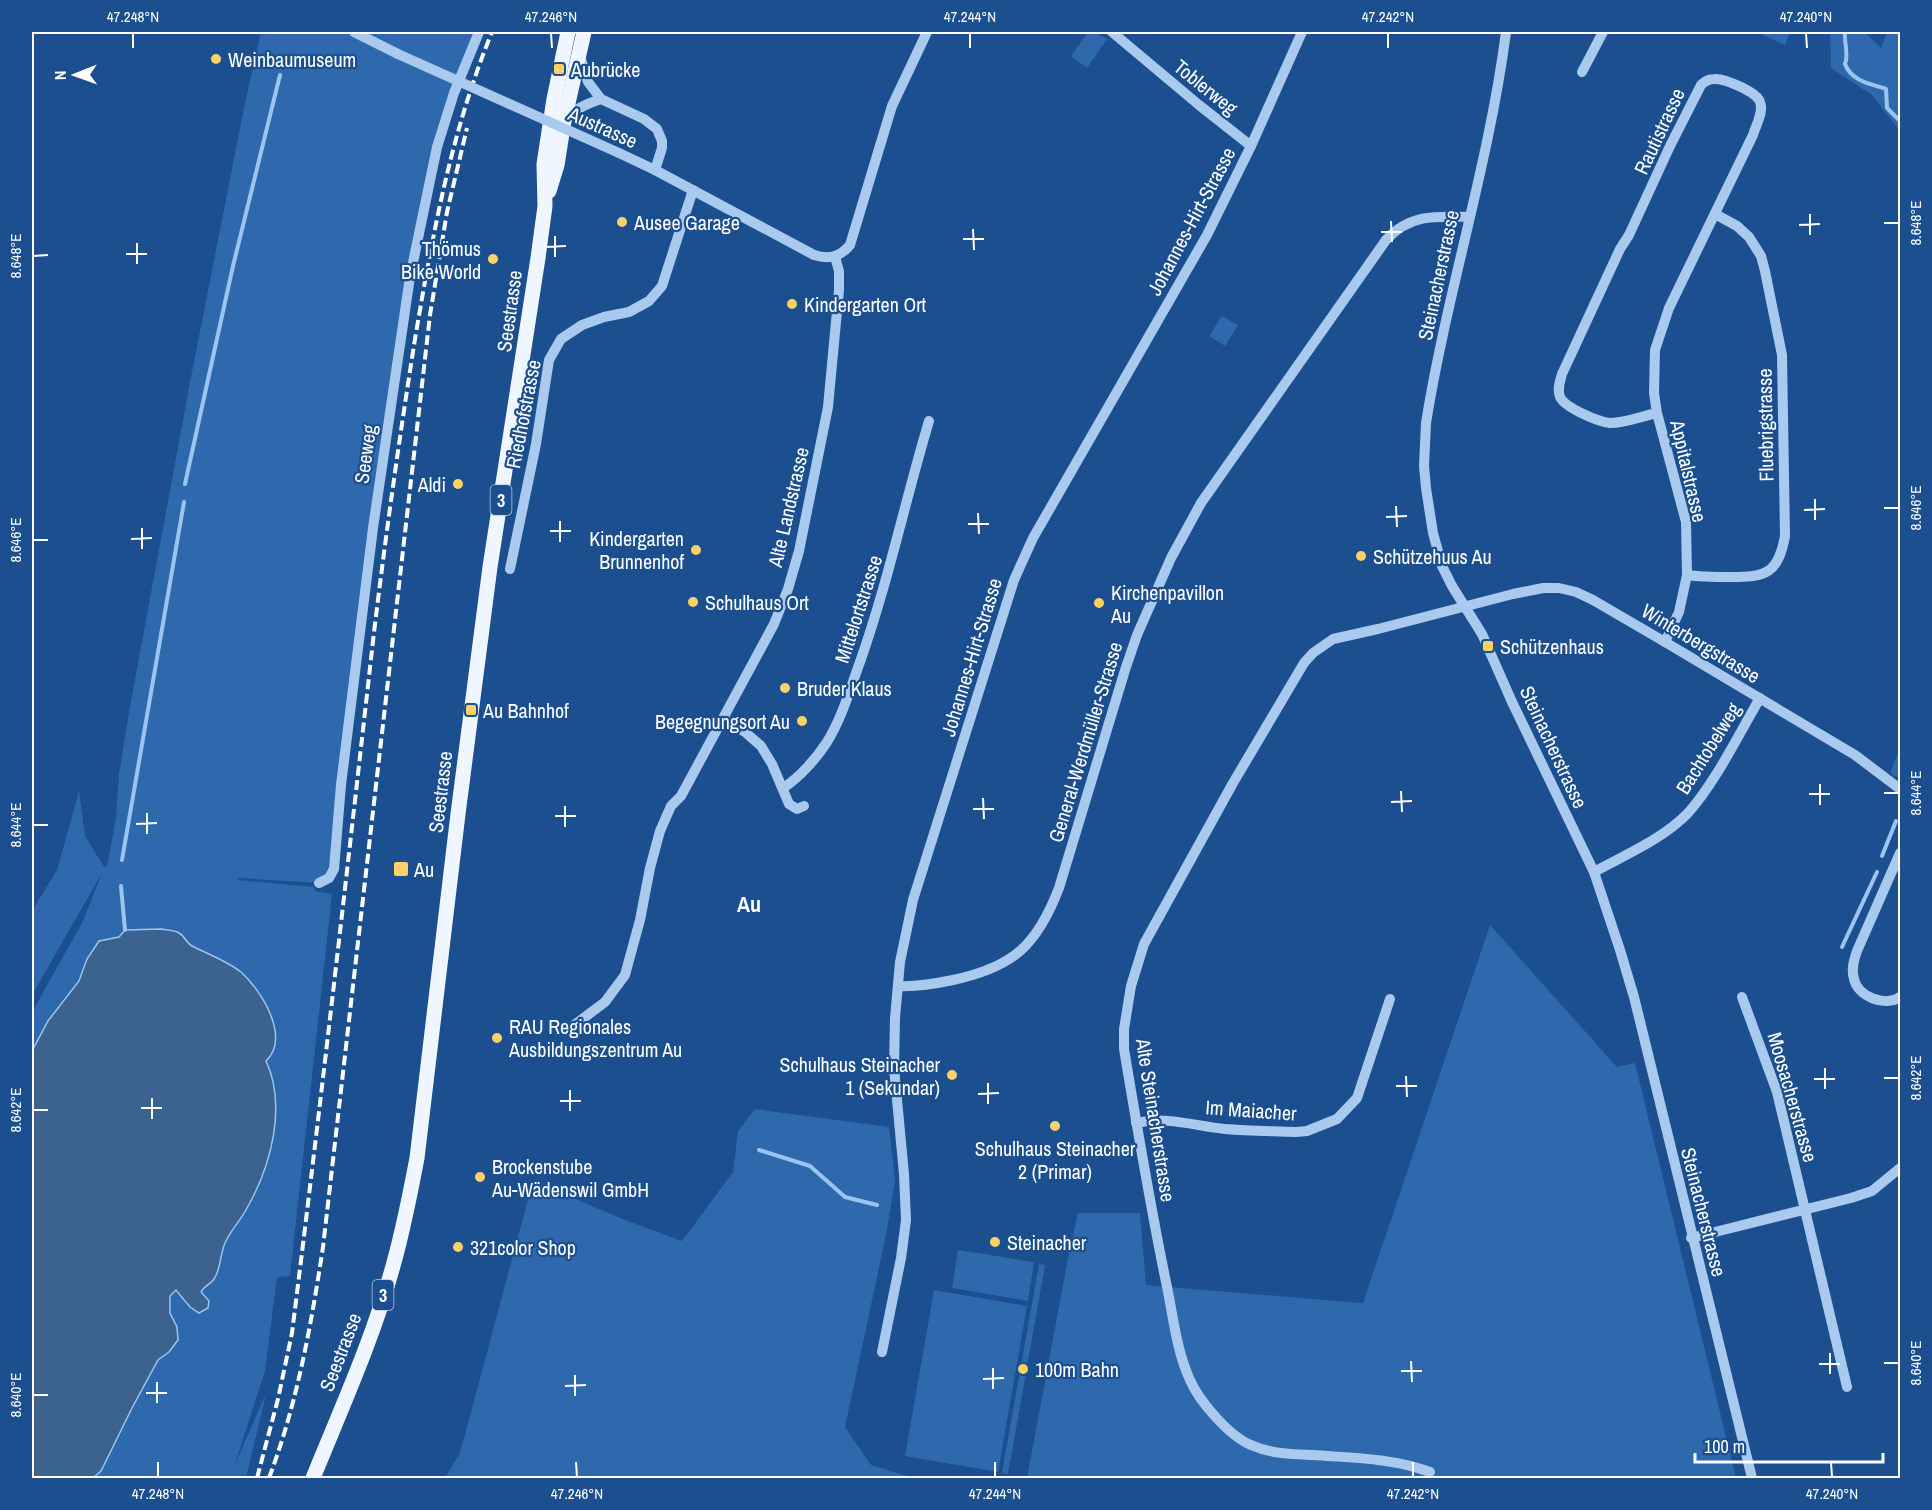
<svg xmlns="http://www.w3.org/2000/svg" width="1932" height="1510" viewBox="0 0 1932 1510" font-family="'Archivo Narrow',sans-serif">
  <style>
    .green { fill: #2e69ad }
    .water { fill: #3c6290; stroke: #9cc4f0; stroke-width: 1.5 }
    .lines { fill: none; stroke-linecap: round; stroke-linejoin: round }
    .stream { stroke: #9cc4f0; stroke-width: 4 }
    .minor { stroke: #a9c9ee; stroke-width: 10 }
    .major { stroke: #f0f6ff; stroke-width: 15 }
    .rail { stroke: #fff; stroke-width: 4; stroke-dasharray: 10 4.5; stroke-linecap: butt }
    .minor-bridge { stroke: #a9c9ee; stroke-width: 10 }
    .ticks { fill: none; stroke: #fff; stroke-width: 2 }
    .poi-dot { fill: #ffd166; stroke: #1b4f8f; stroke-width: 2 }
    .labels { text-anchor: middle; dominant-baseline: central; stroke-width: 4.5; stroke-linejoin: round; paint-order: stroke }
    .shield { fill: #1b4f8f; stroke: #bbcadd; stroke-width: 1.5 }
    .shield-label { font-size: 18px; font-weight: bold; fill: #fff }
    .poi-label { font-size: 20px; fill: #fff; stroke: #1b4f8f; text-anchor: start }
    .street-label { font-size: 20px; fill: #fff; stroke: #1b4f8f }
    .quarter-label { font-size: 22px; font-weight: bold; fill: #fff; stroke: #1b4f8f }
    .neatline { fill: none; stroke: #fff; stroke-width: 2 }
    .ticks-label { font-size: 15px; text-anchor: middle; fill: #fff }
  </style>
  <rect width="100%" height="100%" fill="#1b4f8f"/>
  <!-- green -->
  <g class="green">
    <polygon points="261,32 479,32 461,74 410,277 334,869 319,883 238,878 239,880 314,887 315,891 332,894 290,1276 277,1277 265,1371 235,1464 266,1394 246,1478 32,1478 32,1012 82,923 102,873 32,995 32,911 57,870 79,791 85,836 104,867 107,867 116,817 119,774 129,712 191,377 245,103"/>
    <polygon points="1088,32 1095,32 1107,39 1087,68 1071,56"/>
    <polygon points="1756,32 1790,32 1785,45"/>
    <polygon points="1830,32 1865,32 1881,48 1887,32 1900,32 1900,131 1872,95 1831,68"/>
    <polygon points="1222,316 1238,325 1225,346 1209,336"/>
    <polygon points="1900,748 1900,779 1890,773"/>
    <polygon points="1490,925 1617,1067 1635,1063 1736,1478 1027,1478 1069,1253 1078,1213 1140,1213 1146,1285 1363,1303"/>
    <polygon points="755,1109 889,1127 895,1180 887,1230 845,1427 871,1465 914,1478 445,1478 460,1453 533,1181 625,1220 682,1241 733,1172 738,1131"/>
    <polygon points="958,1250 1034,1262 1028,1301 952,1288"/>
    <polygon points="1039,1264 1045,1265 1008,1474 1002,1473"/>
    <polygon points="934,1290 1027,1306 998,1472 905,1456"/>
  </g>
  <!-- water -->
  <path class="water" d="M161,929C166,930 175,930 179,933C185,936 186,943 192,946C208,954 227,961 241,972C261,990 291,1037 266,1061C287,1106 271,1166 247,1208C241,1220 230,1231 225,1243C220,1254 221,1269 214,1279C211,1284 204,1286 201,1292L209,1301L208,1308L199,1313L190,1307L176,1290L170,1296V1313L177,1327L178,1340L169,1352L158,1360L132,1408L101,1471L93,1478H32V1051L48,1021L79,981L87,959L99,941L119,937L125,930Z"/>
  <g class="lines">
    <!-- stream -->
    <g class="stream">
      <path d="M1845,32C1844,43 1849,54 1845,64C1851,81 1871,84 1886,89L1887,108L1900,121"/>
      <polyline points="185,484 233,266 280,75"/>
      <polyline points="1882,856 1896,821"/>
      <polyline points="122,860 184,502"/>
      <polyline points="121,886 125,930"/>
      <polyline points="1842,947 1877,872"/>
      <polyline points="759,1150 810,1166 845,1197 877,1205"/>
    </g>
    <!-- minor -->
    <g class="minor">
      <polyline points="354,32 398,54"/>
      <polyline points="1112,32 1199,105 1251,146"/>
      <path d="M1506,32C1489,164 1447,292 1426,423L1424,466L1426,488L1433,533L1442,566L1452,586L1482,634L1512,702L1594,872L1620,950L1634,997L1752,1478"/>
      <polyline points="580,56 588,82 601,99 644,119 657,129 662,141 662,148 655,170"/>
      <polyline points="1582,72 1603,32"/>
      <path d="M565,120C575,109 586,104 601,99"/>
      <path d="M619,153L655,170L814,255C829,260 840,257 850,245L892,106L927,32"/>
      <path d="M1657,413C1642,416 1626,423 1610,423C1599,422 1565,408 1560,397C1557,389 1560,381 1562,374L1620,249L1629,235L1670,146L1701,85C1705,81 1709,79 1714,79C1724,78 1757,92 1760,102C1764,112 1756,125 1753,135L1669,308L1655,350L1654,393L1657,413L1686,522L1687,575L1679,612L1665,642"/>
      <polyline points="510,569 536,444 549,360 561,339 582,325 604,317 629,312 649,301 662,286 693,190"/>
      <path d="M1687,575C1701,577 1715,577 1730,577C1766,577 1778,574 1785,536L1782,355L1765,271L1761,256L1749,237L1737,226L1715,214"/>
      <polyline points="724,719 745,732 761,746 772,764 789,804 797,809 804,806"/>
      <path d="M783,788C799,778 816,759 827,742C842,718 850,689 860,662C888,583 905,501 929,421"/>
      <path d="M1900,853L1857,951C1854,960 1851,969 1854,979C1858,997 1885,1007 1900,997"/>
      <path d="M1594,872C1625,855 1663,839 1688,813C1715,783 1739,734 1760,698"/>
      <polyline points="319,883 329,878 334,869 341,785 373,528 410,277 437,147 454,93 479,32"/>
      <path d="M898,986C917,987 934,984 953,980C1014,967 1037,945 1059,888L1125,670L1137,635L1171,558L1201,503L1386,240C1410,214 1436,216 1469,217"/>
      <polyline points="1742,997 1777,1092 1847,1387"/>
      <polyline points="573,1026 605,1002 625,975 640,920 650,868 660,831 671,806 681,796 774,624 788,589 799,551 828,407 839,290 839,271 835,257"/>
      <path d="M1136,1123C1167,1116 1195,1126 1225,1129C1249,1131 1273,1131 1296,1132L1307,1131L1337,1119L1357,1098L1390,999"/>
      <polyline points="1691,1238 1851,1198 1872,1191 1900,1168"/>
      <polyline points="882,1352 901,1258 906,1220 904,1174 894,1068 895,1018 900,962 913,900 1014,580 1033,538 1207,235 1251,146 1302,32"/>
      <path d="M1430,1472C1392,1458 1353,1458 1313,1455C1292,1454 1271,1454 1251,1445C1229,1436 1199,1401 1190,1380C1176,1350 1173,1314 1166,1282C1150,1205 1137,1127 1124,1049V1029L1131,986L1144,944L1233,783L1304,663L1313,653L1333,639L1378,629L1513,594L1543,588H1559L1576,592L1593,600L1665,642L1855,755L1900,789"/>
    </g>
    <!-- major -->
    <g class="major">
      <polyline points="549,191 557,165 564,121 584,32"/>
      <path d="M313,1478C341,1409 373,1339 393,1266C403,1231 410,1195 417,1158L458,814L490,567L538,258L545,206L544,164L554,99L568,32"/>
    </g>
    <!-- rail -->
    <g class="rail">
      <path d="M257,1478L278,1399L292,1333C321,1102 347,872 373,641C385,540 399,440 415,339C433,233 451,132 492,32"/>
      <path d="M269,1478C297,1404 311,1326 323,1247L430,315L447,212L467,128"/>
    </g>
    <!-- minor-bridge -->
    <polyline class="minor-bridge" points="398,54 619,153"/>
  </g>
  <!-- ticks -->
  <path class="ticks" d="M133,33V48M551,33L552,48M970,33V48M1388,33V48M1806,33L1807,48M1810,214V235M1391,221L1392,242M1884,223H1899M1799,225L1820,224M973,229L974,250M1381,232H1402M555,236V257M963,239H984M137,243V264M545,247L566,246M126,254H147M33,256L48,255M1815,499V520M1396,506L1397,527M1884,508H1899M1804,510L1825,509M978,513L979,534M1386,517L1407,516M560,521V542M968,524H989M142,528V549M550,531H571M131,539L152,538M33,540H48M1820,784V805M1401,791L1402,812M1884,793H1899M1809,794H1830M983,798L984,819M1391,802L1412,801M565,806V827M973,809H994M147,813V834M555,816H576M136,824L157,823M33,825H48M1825,1068V1089M1406,1076L1407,1097M1884,1078H1899M1814,1079H1835M988,1083V1104M1396,1086H1417M570,1090V1111M978,1094L999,1093M152,1098V1119M560,1101H581M141,1108H162M33,1110H48M1830,1353V1374M1411,1361L1412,1382M1884,1363H1899M1819,1364H1840M993,1368V1389M1401,1371H1422M575,1375V1396M983,1379L1004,1378M157,1382V1403M565,1386L586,1385M146,1393H167M33,1395H48M158,1462V1477M576,1462L577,1477M995,1462V1477M1413,1462V1477M1831,1462L1832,1477"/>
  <!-- markers -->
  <g class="poi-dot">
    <circle cx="216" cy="59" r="6"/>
    <rect x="553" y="63" width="12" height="12" rx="3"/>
    <circle cx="622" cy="222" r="6"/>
    <circle cx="493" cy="259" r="6"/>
    <circle cx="792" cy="304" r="6"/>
    <circle cx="458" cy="484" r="6"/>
    <circle cx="696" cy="550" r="6"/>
    <circle cx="1361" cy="556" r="6"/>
    <circle cx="693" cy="602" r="6"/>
    <circle cx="1099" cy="603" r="6"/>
    <rect x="1482" y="640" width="12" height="12" rx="3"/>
    <circle cx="785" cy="688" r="6"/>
    <rect x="465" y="704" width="12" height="12" rx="3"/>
    <circle cx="802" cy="721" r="6"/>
    <rect x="393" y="861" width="16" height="16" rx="3"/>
    <circle cx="497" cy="1038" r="6"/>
    <circle cx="952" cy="1075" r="6"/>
    <circle cx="1055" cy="1126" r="6"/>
    <circle cx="480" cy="1177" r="6"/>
    <circle cx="995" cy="1242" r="6"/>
    <circle cx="458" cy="1247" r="6"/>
    <circle cx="1023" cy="1369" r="6"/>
  </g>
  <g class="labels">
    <!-- shield labels -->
    <g class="shield">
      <rect x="490.5" y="485" width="21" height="30" rx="4.5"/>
      <rect x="372.5" y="1280" width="21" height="30" rx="4.5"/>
    </g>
    <g class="shield-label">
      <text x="501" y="500">3</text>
      <text x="383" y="1295">3</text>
    </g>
    <!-- poi labels -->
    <g class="poi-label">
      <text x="228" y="59">Weinbaumuseum</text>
      <text x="571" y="69">Aubrücke</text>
      <text x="634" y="222">Ausee Garage</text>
      <text x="481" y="248" text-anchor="end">Thömus<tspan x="481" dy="23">Bike World</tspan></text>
      <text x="804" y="304">Kindergarten Ort</text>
      <text x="446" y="484" text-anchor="end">Aldi</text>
      <text x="684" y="538" text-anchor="end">Kindergarten<tspan x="684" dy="23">Brunnenhof</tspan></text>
      <text x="1373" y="556">Schützehuus Au</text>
      <text x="1111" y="592">Kirchenpavillon<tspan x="1111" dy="23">Au</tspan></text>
      <text x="705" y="602">Schulhaus Ort</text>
      <text x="1500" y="646">Schützenhaus</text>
      <text x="797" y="688">Bruder Klaus</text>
      <text x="483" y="710">Au Bahnhof</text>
      <text x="790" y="721" text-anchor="end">Begegnungsort Au</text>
      <text x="414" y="869">Au</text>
      <text x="509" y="1026">RAU Regionales<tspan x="509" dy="23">Ausbildungszentrum Au</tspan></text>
      <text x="940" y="1064" text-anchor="end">Schulhaus Steinacher<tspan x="940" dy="23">1 (Sekundar)</tspan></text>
      <text x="1055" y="1148" text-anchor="middle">Schulhaus Steinacher<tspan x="1055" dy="23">2 (Primar)</tspan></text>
      <text x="492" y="1166">Brockenstube<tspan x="492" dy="23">Au-Wädenswil GmbH</tspan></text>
      <text x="1007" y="1242">Steinacher</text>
      <text x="470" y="1247">321color Shop</text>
      <text x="1035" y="1369">100m Bahn</text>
    </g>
    <!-- street labels -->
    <g class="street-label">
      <text transform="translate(1206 87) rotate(39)">Toblerweg</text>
      <text transform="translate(603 127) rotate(24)">Austrasse</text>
      <text transform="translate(1659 131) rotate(-65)">Rautistrasse</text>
      <text transform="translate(1191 221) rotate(-62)">Johannes-Hirt-Strasse</text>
      <text transform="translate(1438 275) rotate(-78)">Steinacherstrasse</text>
      <text transform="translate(509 311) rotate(-82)">Seestrasse</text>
      <text transform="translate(523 414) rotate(-79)">Riedhofstrasse</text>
      <text transform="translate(1765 425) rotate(-91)">Fluebrigstrasse</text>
      <text transform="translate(365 454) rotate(-82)">Seeweg</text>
      <text transform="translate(1689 471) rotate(77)">Appitalstrasse</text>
      <text transform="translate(788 507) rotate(-77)">Alte Landstrasse</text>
      <text transform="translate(858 609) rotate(-72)">Mittelortstrasse</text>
      <text transform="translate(1701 643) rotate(31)">Winterbergstrasse</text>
      <text transform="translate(971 657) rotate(-73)">Johannes-Hirt-Strasse</text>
      <text transform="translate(1085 742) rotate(-73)">General-Werdmüller-Strasse</text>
      <text transform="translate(1554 747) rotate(65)">Steinacherstrasse</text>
      <text transform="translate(1708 748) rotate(-58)">Bachtobelweg</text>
      <text transform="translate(440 792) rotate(-83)">Seestrasse</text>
      <text transform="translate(1793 1097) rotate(74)">Moosacherstrasse</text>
      <text transform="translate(1251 1110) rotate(4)">Im Maiacher</text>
      <text transform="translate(1156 1120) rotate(81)">Alte Steinacherstrasse</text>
      <text transform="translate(1704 1212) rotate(76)">Steinacherstrasse</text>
      <text transform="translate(340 1352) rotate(-69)">Seestrasse</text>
    </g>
    <!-- quarter labels -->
    <g class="quarter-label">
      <text x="749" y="904">Au</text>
    </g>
  </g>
  <!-- border -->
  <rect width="1932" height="1510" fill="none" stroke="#1b4f8f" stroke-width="66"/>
  <!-- north arrow -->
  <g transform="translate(75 75) rotate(269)" stroke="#1b4f8f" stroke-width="4.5" paint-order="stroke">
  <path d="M0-4.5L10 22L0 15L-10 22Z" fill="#ffffff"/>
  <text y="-9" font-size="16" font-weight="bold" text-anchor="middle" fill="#ffffff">N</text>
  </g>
  <!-- scale -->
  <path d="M1695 1453v9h188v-9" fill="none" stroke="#ffffff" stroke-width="3"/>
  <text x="1704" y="1453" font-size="18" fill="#ffffff" stroke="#1b4f8f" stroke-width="4.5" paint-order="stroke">100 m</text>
  <rect x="33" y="33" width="1866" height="1444" class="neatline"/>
  <g class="ticks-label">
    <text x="133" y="22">47.248°N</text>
    <text x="551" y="22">47.246°N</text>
    <text x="970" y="22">47.244°N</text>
    <text x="1388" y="22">47.242°N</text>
    <text x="1806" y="22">47.240°N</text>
    <text transform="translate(1916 223) rotate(-90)" y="5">8.648°E</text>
    <text transform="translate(16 256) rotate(-90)" y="5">8.648°E</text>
    <text transform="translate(1916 508) rotate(-90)" y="5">8.646°E</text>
    <text transform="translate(16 540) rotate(-90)" y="5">8.646°E</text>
    <text transform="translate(1916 793) rotate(-90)" y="5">8.644°E</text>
    <text transform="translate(16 825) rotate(-90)" y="5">8.644°E</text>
    <text transform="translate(1916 1078) rotate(-90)" y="5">8.642°E</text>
    <text transform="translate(16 1110) rotate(-90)" y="5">8.642°E</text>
    <text transform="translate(1916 1363) rotate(-90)" y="5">8.640°E</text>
    <text transform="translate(16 1395) rotate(-90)" y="5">8.640°E</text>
    <text x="158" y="1499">47.248°N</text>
    <text x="577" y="1499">47.246°N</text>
    <text x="995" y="1499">47.244°N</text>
    <text x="1413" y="1499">47.242°N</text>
    <text x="1832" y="1499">47.240°N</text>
  </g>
</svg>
